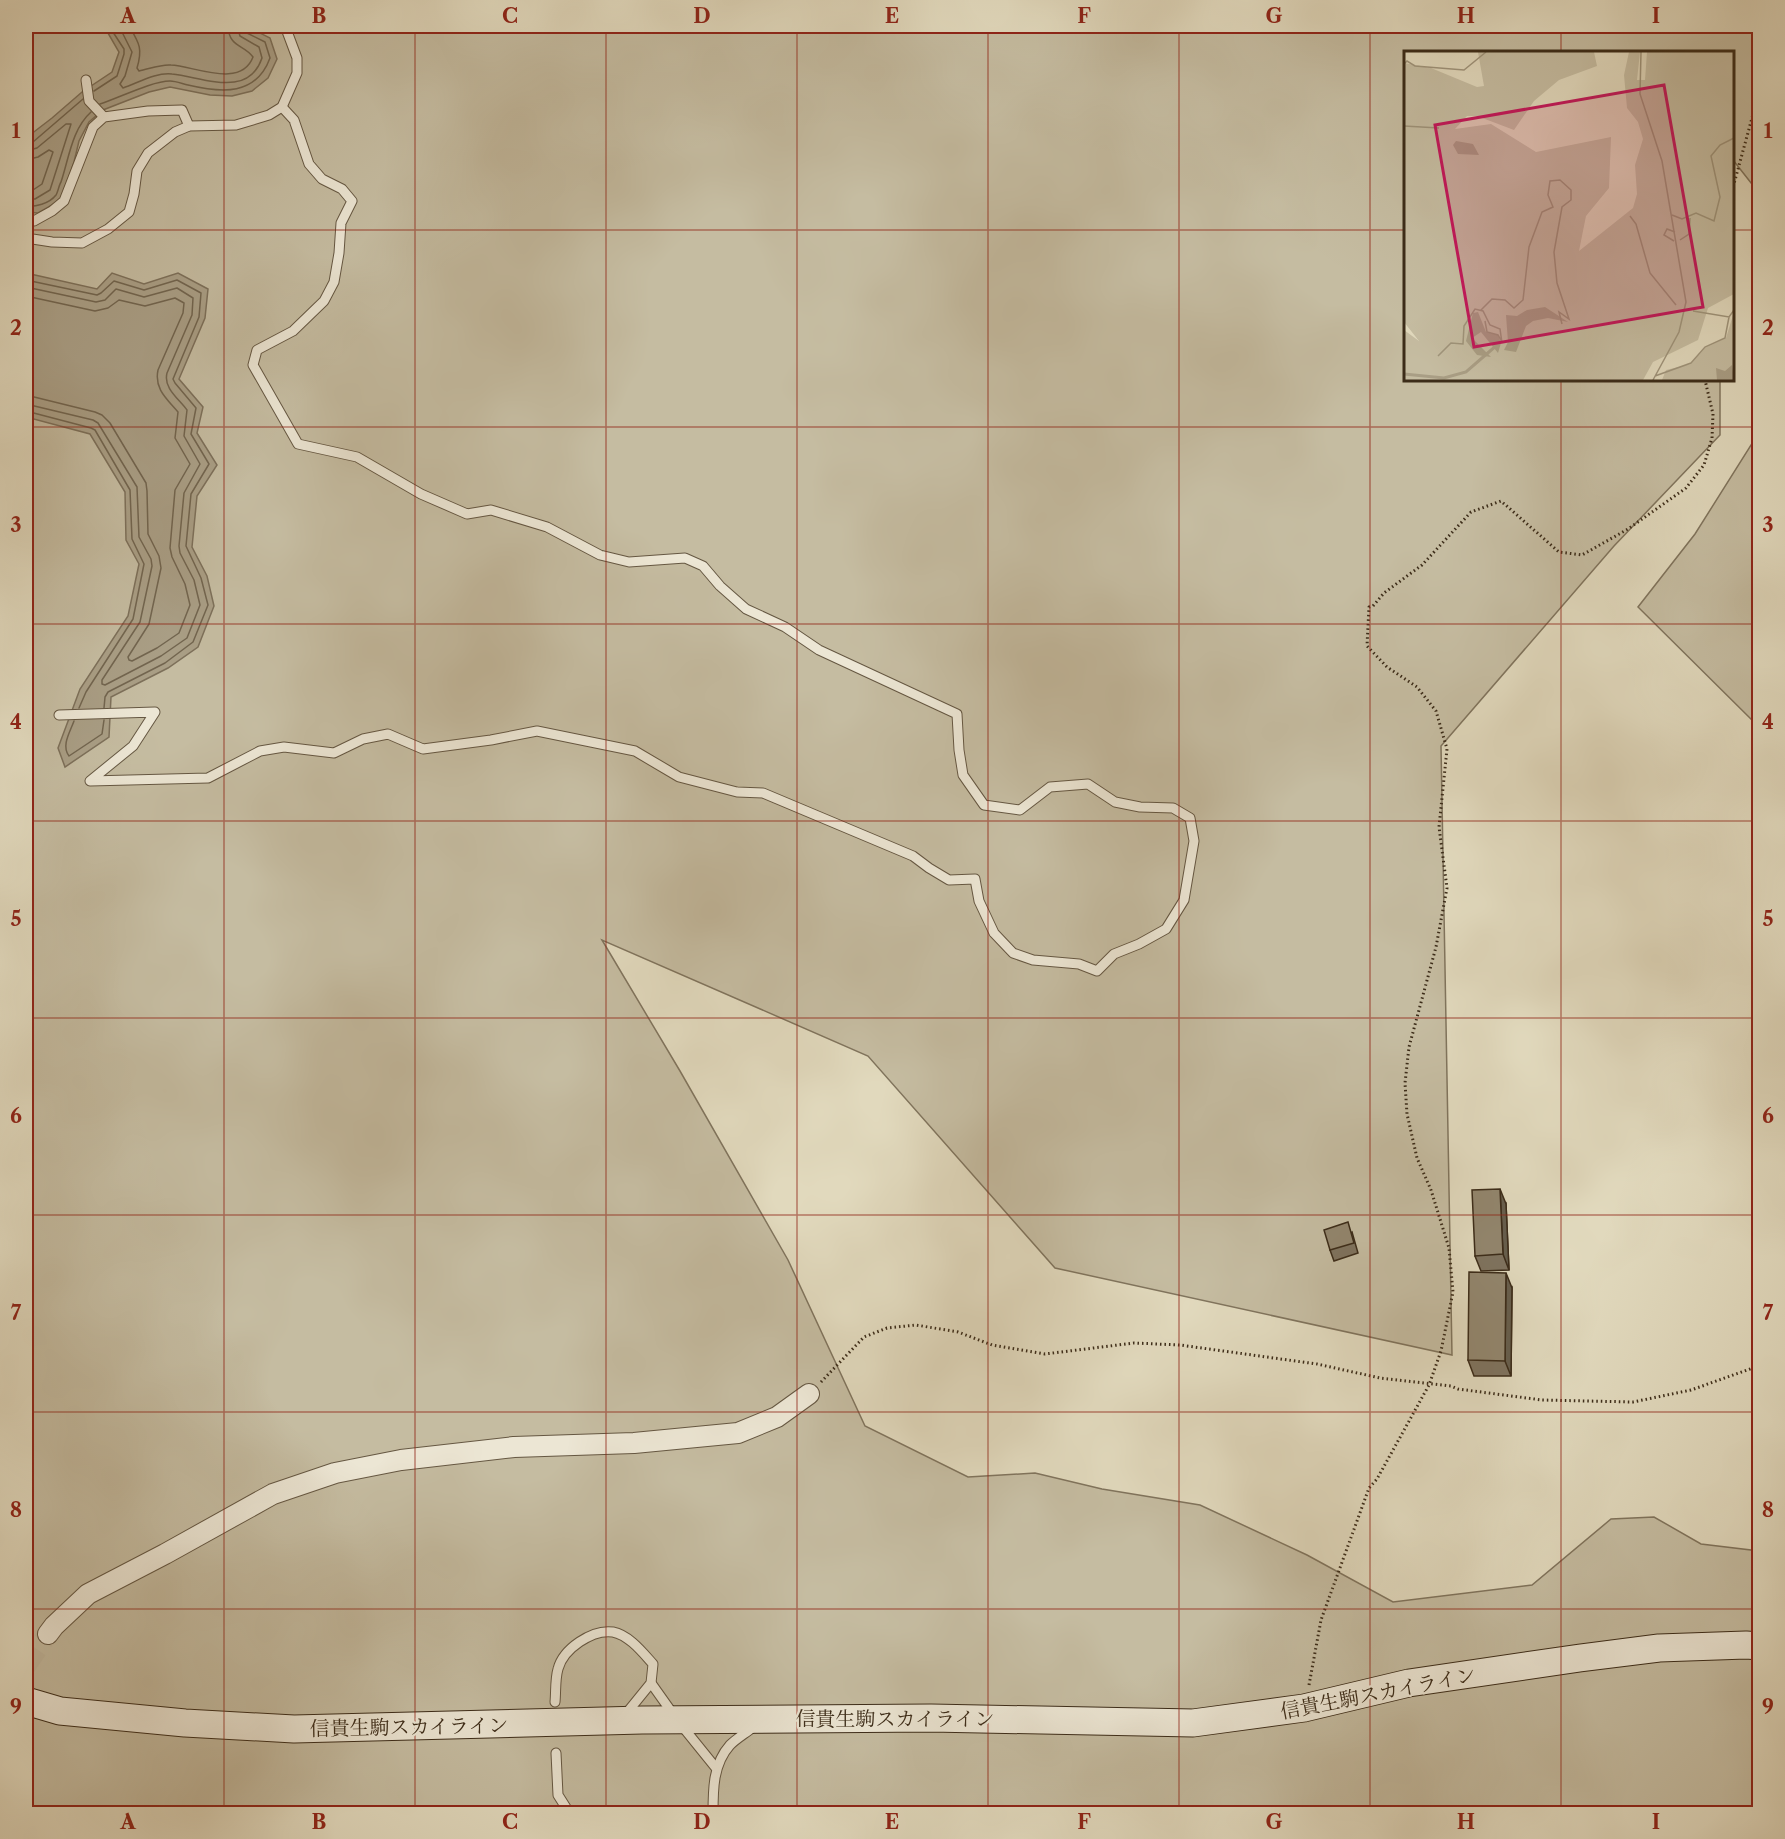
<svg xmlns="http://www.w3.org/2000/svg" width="1785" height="1839" viewBox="0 0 1785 1839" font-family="'Libre Caslon Text','Noto Serif JP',serif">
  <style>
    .green { fill: #c5bca1; stroke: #80745d; stroke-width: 1.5 }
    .water { fill: #a99e85; stroke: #7d705a; stroke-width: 1.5 }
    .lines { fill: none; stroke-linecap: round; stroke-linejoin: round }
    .shore { stroke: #72654f; stroke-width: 1.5 }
    .street-tunnel { stroke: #c0b69c; stroke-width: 20; stroke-dasharray: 20 10; stroke-linecap: butt }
    .lane-casing { stroke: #655742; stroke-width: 11 }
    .street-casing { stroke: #655742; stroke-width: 22 }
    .secondary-casing { stroke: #3c2c19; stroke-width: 29 }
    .path { stroke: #3c2c19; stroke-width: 3; stroke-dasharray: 1.5 3; stroke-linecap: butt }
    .lane { stroke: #ece6d4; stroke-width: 9 }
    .street { stroke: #ece6d4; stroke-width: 20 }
    .secondary { stroke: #ece6d4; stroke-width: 27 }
    .wall { fill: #7e735f; stroke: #3c2c19; stroke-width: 1.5 }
    .shaded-wall { fill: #665e4d; stroke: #3c2c19; stroke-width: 1.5 }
    .building { fill: #92866e; stroke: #3c2c19; stroke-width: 1.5 }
    .grid { fill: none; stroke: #8f2418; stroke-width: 1.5; stroke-opacity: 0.55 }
    .labels { text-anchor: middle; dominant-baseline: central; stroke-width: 4.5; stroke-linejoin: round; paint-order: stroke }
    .street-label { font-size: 20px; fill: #3c2c19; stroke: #ece6d4 }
    .inset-river { fill: none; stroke: #a99e85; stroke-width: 3 }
    .inset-road { fill: none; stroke: #9f947b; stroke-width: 1.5 }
    .view { fill: #c2185b; fill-opacity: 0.15; stroke: #c2185b; stroke-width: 3 }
    .inset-edge { fill: none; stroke: #3c2c19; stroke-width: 3 }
    .neatline { fill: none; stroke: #8f2418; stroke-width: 2 }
    .grid-label { font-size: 20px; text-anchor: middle; font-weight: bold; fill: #8f2418 }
  </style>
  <rect width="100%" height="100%" fill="#e1d9bd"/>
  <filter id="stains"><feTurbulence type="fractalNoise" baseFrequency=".00333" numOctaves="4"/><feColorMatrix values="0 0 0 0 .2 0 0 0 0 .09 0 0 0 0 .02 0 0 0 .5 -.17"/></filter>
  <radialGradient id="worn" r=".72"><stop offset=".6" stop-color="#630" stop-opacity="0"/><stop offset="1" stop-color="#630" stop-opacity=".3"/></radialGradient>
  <!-- green -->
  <g class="green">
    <polygon points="26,26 1759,26 1759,193 1733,160 1732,52 1406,52 1406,380 1720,380 1720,435 1614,546 1441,746 1452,1355 1055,1268 868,1056 602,940 680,1071 788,1260 865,1426 968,1477 1035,1473 1102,1489 1200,1505 1307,1555 1393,1602 1532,1585 1611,1519 1654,1517 1701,1544 1759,1551 1759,1813 26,1814"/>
    <polygon points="1759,428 1759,727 1638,607 1695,534 1753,442"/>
  </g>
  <!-- water -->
  <g class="water">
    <polygon points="101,26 246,26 270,38 277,59 268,78 252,91 232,96 210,95 170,87 149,92 103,110 89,122 79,141 74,162 61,200 38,213 26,212 26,138 52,118 82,92 112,72 119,52 108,33"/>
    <polygon points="26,273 97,289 112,273 144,284 178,273 208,289 205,318 179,379 203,407 197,433 217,465 197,496 192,547 207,576 214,606 198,647 168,668 111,697 109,737 65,767 58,748 80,689 128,616 139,564 126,540 125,492 90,434 26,417"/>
  </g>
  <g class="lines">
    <!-- shore -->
    <g class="shore">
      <path d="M119,26L132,52L125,76L120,84L123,88C138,83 156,72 172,74C203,77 248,99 262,58L259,47L240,36L237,26"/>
      <path d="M129,26C139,43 143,48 137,68L139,71C149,69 161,64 171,65C194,66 241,89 253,57C244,44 229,48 228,26"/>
      <polyline points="94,91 117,76 124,54 124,49 109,26"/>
      <path d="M100,104C119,98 152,81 170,81C176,81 183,84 188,85C222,93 256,96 270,58L265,42L247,33L245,26"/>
      <polyline points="26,143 33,142 83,99"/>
      <polyline points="26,151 37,148 66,124 71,124 50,190 35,199 26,199"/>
      <polyline points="26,160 38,157 49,150 53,152 42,184 33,190 26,190"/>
      <path d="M26,206C35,207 49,204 56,195C58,192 59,185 61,182C69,158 72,129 91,112"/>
      <polyline points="26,280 97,295 101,293 114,281 144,290 177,280 201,293 199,317 173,379 175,383 196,408 191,434 209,464 191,494 186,546 201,578 208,605 193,642 165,663 108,692 105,697 104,708"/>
      <path d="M26,287L96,302L105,300L116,289L144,297L177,288L193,298L192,315L167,373C163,388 179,399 187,410L184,436L200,464L184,493L179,546L180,553L194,580L200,605L187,638L161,656L105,685L102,684V680L140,622L152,566L151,559L139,537L137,487L98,423L93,420L26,404"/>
      <path d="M26,296L95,311L108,308L119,300L145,306L175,298L184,303L183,313L158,370C154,389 167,399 178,412L175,438L190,464L175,490L170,548L172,557L185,584L190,605L179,633L157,648L132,661L129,660L128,657L149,624L161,568L159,556L148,534L147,491L146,483L110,423L102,415L95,412L26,395"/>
      <polyline points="26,411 91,428 95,430 130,490 132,539 144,564 133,619 86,692 79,708"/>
      <path d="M74,721C70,732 61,746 69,756L102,734L104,720"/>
    </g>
    <!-- street-tunnel -->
    <polyline class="street-tunnel" points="26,1666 48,1634"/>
    <!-- lane casing -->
    <g class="lane-casing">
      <g id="lane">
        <polyline points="86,80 89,101 104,117"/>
        <polyline points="26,221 34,221 52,211 64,201 93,127 104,117 148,111 182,110 189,126"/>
        <polyline points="26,238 52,242 82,243 108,229 129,212 134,194 137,171 148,153 175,132 189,126 236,125 269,115 282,107 297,73 297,58 285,26"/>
        <polyline points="59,715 155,712 133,746 90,781 208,778 260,751 284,747 334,753 363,739 388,734 423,749 491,740 537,731 635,751 679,777 737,792 763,793 913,856 929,868 949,880 975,879 979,901 994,933 1013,953 1033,960 1079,964 1097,971 1114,954 1139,944 1166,929 1184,900 1194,841 1190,818 1173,808 1140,807 1115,802 1088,784 1050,787 1020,810 984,805 963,775 959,750 957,714 819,650 785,627 746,609 720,586 703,566 685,558 629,562 600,555 547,527 491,510 467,514 421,494 357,457 298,444 253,365 257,350 293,331 324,301 334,282 339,253 341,223 352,201 342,189 322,179 309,164 294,120 282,107"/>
        <polyline points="651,1683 678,1721 716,1768"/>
        <path d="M555,1702C556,1692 555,1679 558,1669C563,1649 592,1629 613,1632C629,1635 643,1653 653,1664L651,1683L625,1715"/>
        <polyline points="556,1753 558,1795 570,1814"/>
        <path d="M713,1814C713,1789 713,1764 730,1745C737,1738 746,1733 753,1727"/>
      </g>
    </g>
    <!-- street casing -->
    <g class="street-casing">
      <polyline id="street" points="48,1634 54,1626 88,1594 165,1554 273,1494 335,1473 401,1460 514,1447 634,1443 738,1433 777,1417 809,1394"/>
    </g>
    <!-- secondary casing -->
    <g class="secondary-casing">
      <polyline id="secondary" points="26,1701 60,1711 185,1723 294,1729 642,1720 931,1718 1193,1723 1304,1708 1409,1683 1580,1658 1659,1648 1746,1645 1760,1646"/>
    </g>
    <!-- path -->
    <g class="path">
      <polyline points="1732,191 1755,107 1760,43"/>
      <polyline points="821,1382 864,1337 887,1328 916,1325 958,1332 992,1345 1045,1354 1134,1343 1180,1345 1317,1364 1380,1378 1451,1386 1458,1389 1542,1400 1633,1402 1691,1390 1753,1368 1760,1367"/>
      <polyline points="1309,1685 1321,1620 1369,1488 1377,1479 1429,1385 1441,1351 1453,1292 1449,1248 1431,1190 1417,1158 1407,1114 1405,1083 1409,1047 1436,947 1447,888 1439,827 1447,749 1436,711 1417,687 1387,667 1367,646 1369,607 1373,606 1384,593 1422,565 1471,512 1501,501 1559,552 1582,555 1628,529 1686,488 1704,465 1712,438 1713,414 1705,380"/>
    </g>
    <!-- lane -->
    <use href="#lane" class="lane"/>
    <!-- street -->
    <use href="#street" class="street"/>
    <!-- secondary -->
    <use href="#secondary" class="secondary"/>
  </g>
  <!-- wall -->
  <g class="wall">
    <polygon points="1506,1204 1509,1270 1481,1271 1475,1256"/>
    <polygon points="1352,1232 1358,1253 1334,1261 1330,1250"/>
    <polygon points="1512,1288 1511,1376 1474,1376 1468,1360"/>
  </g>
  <!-- shaded-wall -->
  <g class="shaded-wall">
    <polygon points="1500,1189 1506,1204 1509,1270 1503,1254"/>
    <polygon points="1506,1273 1512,1288 1511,1376 1505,1361"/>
  </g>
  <!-- building -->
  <g class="building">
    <polygon points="1500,1189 1503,1254 1475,1256 1472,1190"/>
    <polygon points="1348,1222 1354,1243 1330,1250 1324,1230"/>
    <polygon points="1469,1272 1506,1273 1505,1361 1468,1360"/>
  </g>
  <!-- grid -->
  <path class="grid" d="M224,26V1814M415,26V1814M606,26V1814M797,26V1814M988,26V1814M1179,26V1814M1370,26V1814M1561,26V52M26,230H1406M1732,230H1760M1561,380V1814M26,427H1760M26,624H1760M26,821H1760M26,1018H1760M26,1215H1760M26,1412H1760M26,1609H1760"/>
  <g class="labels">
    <!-- street labels -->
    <g class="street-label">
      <text transform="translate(1378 1693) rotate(-11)">信貴生駒スカイライン</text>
      <text x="895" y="1719">信貴生駒スカイライン</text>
      <text transform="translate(409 1727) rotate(-1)">信貴生駒スカイライン</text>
    </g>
  </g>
  <!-- overview -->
  <g transform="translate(1404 51)">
    <rect width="330" height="330" fill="#e1d9bd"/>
    <path d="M74,1H190L193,15L155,29L130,50L110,79L73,65H63L51,78L87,73L132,101L207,86L205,137L182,165L175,200L229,157L233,143L231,114L239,88L234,71L223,57L220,24L225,1H236L233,29H241L243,1H330V243L304,257L294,289L249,311L239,329H0V279L15,290L0,271V12L27,17L73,36L80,35ZM330,261V329H258L262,319L287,313L301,297L322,287Z" fill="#c5bca1"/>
    <path d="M52,90L69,93L75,104L54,103L49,94ZM141,256L164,271L144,267L129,270L122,275L112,301L100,299L104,291L102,264L113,265L123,259ZM74,261L82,281L94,284L97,292L94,302L77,281L68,287L87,306L73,304L62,290L69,262ZM328,314L330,329H313L312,317L321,320Z" fill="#a99e85"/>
    <path class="inset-river" d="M0,323L40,327L62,321L93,294"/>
    <path class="inset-road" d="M237,1L236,43L258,110L282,251L275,281L249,329M0,13L3,10L11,15L60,19L82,1M0,75L35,77M268,164L278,168L292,162L310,170L316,146L307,105L316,94L330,87M226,165L232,173L246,222L272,254M276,189L285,183L286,167M270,190L260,184L263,178L271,181M77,259L88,248L101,249L110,257L119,249L125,196L138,161L149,156L144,144L146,130L156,129L167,139V149L158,156L150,201L153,232L165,268L155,261L158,273M289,260L325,266L330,259M81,270L83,281L94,284L98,291M34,305L47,292L59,293L60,275L71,258L79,260L86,274L96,278L98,292M251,325L287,312L301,296L321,287L325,266"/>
    <path class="view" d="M260,34L299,256L70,296L31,74Z"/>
    <rect width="330" height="330" class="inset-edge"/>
  </g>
  <!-- margin -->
  <rect width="1785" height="1839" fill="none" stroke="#e1d9bd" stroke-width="66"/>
  <rect x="33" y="33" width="1719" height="1773" class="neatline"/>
  <g class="grid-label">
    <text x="128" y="23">A</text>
    <text x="319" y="23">B</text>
    <text x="510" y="23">C</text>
    <text x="702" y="23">D</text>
    <text x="892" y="23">E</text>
    <text x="1084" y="23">F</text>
    <text x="1274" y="23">G</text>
    <text x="1466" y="23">H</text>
    <text x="1656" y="23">I</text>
    <text x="16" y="138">1</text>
    <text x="1768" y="138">1</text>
    <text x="16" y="335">2</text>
    <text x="1768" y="335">2</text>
    <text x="16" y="532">3</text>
    <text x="1768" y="532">3</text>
    <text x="16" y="729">4</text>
    <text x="1768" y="729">4</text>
    <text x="16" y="926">5</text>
    <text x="1768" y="926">5</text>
    <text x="16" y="1123">6</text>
    <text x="1768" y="1123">6</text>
    <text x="16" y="1320">7</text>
    <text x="1768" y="1320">7</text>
    <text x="16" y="1517">8</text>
    <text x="1768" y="1517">8</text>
    <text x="16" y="1714">9</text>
    <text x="1768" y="1714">9</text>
    <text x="128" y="1829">A</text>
    <text x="319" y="1829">B</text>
    <text x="510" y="1829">C</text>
    <text x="702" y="1829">D</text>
    <text x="892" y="1829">E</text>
    <text x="1084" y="1829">F</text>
    <text x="1274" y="1829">G</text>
    <text x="1466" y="1829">H</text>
    <text x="1656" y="1829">I</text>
  </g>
  <rect width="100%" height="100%" filter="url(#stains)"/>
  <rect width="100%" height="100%" fill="url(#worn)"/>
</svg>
